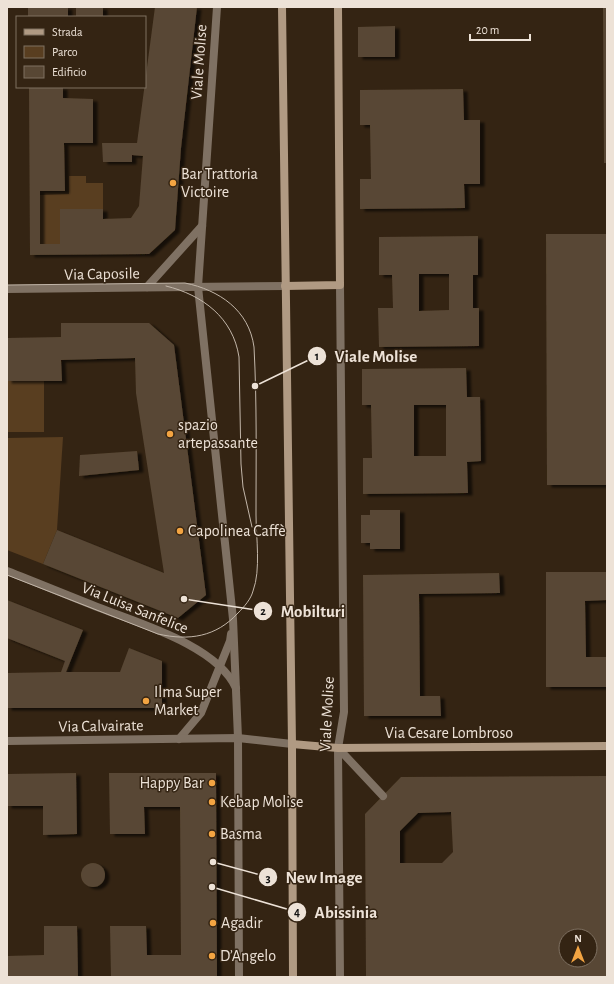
<svg xmlns="http://www.w3.org/2000/svg" width="614" height="984" viewBox="0 0 614 984" font-family="'Alegreya Sans',sans-serif">
  <style>
    .green { fill: #593e20 }
    .building { fill: #584734; fill-rule: evenodd; filter: url(#shadow) }
    .lines { fill: none; stroke-linecap: round; stroke-linejoin: round }
    .lane { stroke: #7f7163; stroke-width: 8 }
    .street { stroke: #7f7163; stroke-width: 8 }
    .secondary { stroke: #b09a83; stroke-width: 8 }
    .tram { stroke: #c2b6a9; stroke-width: 1 }
    .poi-dot { fill: #f3a442; stroke: #342413; stroke-width: 1.5 }
    .labels { text-anchor: middle; dominant-baseline: central; stroke-width: 3; stroke-linejoin: round; paint-order: stroke }
    .street-label { font-size: 16px; fill: #ede2d7; stroke: #342413 }
    .poi-label { font-size: 16px; fill: #ede2d7; stroke: #342413; text-anchor: start }
    .leader { fill: none; stroke: #ede2d7; stroke-width: 1.5 }
    .callout-dot { fill: #ede2d7; stroke: #342413; stroke-width: 1.5 }
    .mark-label { font-size: 12px; text-anchor: middle; font-weight: bold; fill: #111 }
    .callout-label { font-size: 17px; text-anchor: middle; font-weight: bold; fill: #ede2d7; stroke: #342413; stroke-width: 3; stroke-linejoin: round; paint-order: stroke }
  </style>
  <defs>
    <filter id="shadow"><feDropShadow dx="4.5" dy="2.5" stdDeviation="1" flood-color="#0009"/></filter>
  </defs>
  <rect width="100%" height="100%" fill="#342413"/>
  <!-- green -->
  <g class="green">
    <polygon points="69,176 86,176 86,183 103,183 103,209 60,209 60,244 40,244 40,195 69,194"/>
    <rect x="7" y="381" width="37" height="51"/>
    <polygon points="63,437 57,530 43,564 7,550 7,438"/>
  </g>
  <!-- building -->
  <g class="building">
    <rect x="28" y="7" width="40" height="10"/>
    <rect x="76" y="7" width="27" height="10"/>
    <polygon points="155,7 197,7 181,148 175,230 149,254 30,255 29,87 63,87 63,98 93,99 93,143 64,143 65,191 40,191 40,244 60,244 60,209 103,209 103,219 131,218 139,206 143,156 132,155 132,162 103,162 102,143 137,143"/>
    <polygon points="603,7 607,7 607,163 604,163"/>
    <polygon points="395,26 395,57 358,57 358,27"/>
    <polygon points="463,89 464,120 480,120 480,184 464,184 465,208 360,209 360,179 371,179 370,125 360,125 360,90"/>
    <polygon points="546,234 607,234 607,485 547,485"/>
    <path d="M478,236V275H473V308H479V346L379,347L378,308H393L392,275H379V237ZM419,274H449V310L419,311Z"/>
    <polygon points="61,323 149,323 174,345 206,595 178,618 43,564 57,530 164,573 136,393 135,358 61,360 62,381 7,381 7,338 61,337"/>
    <path d="M466,368L467,397H480L481,461L467,462L468,493L363,494V458H372L371,405H362V369ZM414,405H446V456H414Z"/>
    <polygon points="137,451 139,470 79,476 80,455"/>
    <polygon points="370,510 400,510 400,549 370,549 370,543 361,543 361,515 370,515"/>
    <polygon points="546,572 607,572 607,600 585,601 586,657 607,657 607,687 546,687"/>
    <polygon points="499,573 500,593 419,594 420,696 440,696 441,716 364,716 363,575"/>
    <polygon points="7,600 83,630 66,672 120,672 129,648 162,661 162,708 7,708 7,673 61,672 65,661 7,638"/>
    <polygon points="76,773 77,834 43,835 43,806 7,806 7,774"/>
    <polygon points="109,773 216,773 217,977 111,977 110,926 146,926 147,955 181,955 180,807 144,807 145,834 110,834"/>
    <path d="M607,776V977H366L365,814L401,777ZM451,812L453,852L442,863H400V831L418,813ZM566,936H590V960H566Z"/>
    <circle cx="93" cy="875" r="12"/>
    <polygon points="44,926 77,926 78,977 7,977 7,956 44,955"/>
  </g>
  <g class="lines">
    <!-- lane -->
    <polyline class="lane" points="338,748 383,796"/>
    <!-- street -->
    <g class="street">
      <polyline points="217,7 198,287 233,619 238,738 239,977"/>
      <polyline points="147,287 202,226"/>
      <polyline points="7,289 285,286"/>
      <path d="M7,571C38,583 69,596 100,608C141,624 217,646 236,688"/>
      <polyline points="179,739 201,713 230,641 231,634"/>
      <polyline points="7,741 238,738 292,744"/>
      <polyline points="340,977 338,748 344,712 340,285"/>
    </g>
    <!-- secondary -->
    <g class="secondary">
      <polyline points="282,7 292,744 293,977"/>
      <polyline points="285,286 340,285 338,7"/>
      <polyline points="292,744 338,748 607,746"/>
    </g>
    <!-- tram -->
    <g class="tram">
      <path d="M7,285L185,283C219,290 249,310 254,347C257,403 256,459 256,515C256,537 261,570 253,591C251,599 244,607 238,613C216,637 189,641 158,634L7,575"/>
      <path d="M166,286C203,295 233,318 239,357L241,464L243,487L252,527"/>
    </g>
  </g>
  <!-- markers -->
  <g class="poi-dot">
    <circle cx="173" cy="183" r="4"/>
    <circle cx="170" cy="434" r="4"/>
    <circle cx="180" cy="531" r="4"/>
    <circle cx="146" cy="701" r="4"/>
    <circle cx="212" cy="783" r="4"/>
    <circle cx="212" cy="802" r="4"/>
    <circle cx="212" cy="834" r="4"/>
    <circle cx="213" cy="923" r="4"/>
    <circle cx="212" cy="956" r="4"/>
  </g>
  <g class="labels">
    <!-- street labels -->
    <g class="street-label">
      <text transform="translate(199 62) rotate(-86)">Viale Molise</text>
      <text transform="translate(102 274) rotate(-1)">Via Caposile</text>
      <text transform="translate(135 608) rotate(22)">Via Luisa Sanfelice</text>
      <text transform="translate(327 714) rotate(-87)">Viale Molise</text>
      <text transform="translate(101 726) rotate(-1)">Via Calvairate</text>
      <text x="449" y="733">Via Cesare Lombroso</text>
    </g>
    <!-- poi labels -->
    <g class="poi-label">
      <text x="181" y="174">Bar Trattoria<tspan x="181" dy="18">Victoire</tspan></text>
      <text x="178" y="425">spazio<tspan x="178" dy="18">artepassante</tspan></text>
      <text x="188" y="531">Capolinea Caffè</text>
      <text x="154" y="692">Ilma Super<tspan x="154" dy="18">Market</tspan></text>
      <text x="204" y="783" text-anchor="end">Happy Bar</text>
      <text x="220" y="802">Kebap Molise</text>
      <text x="220" y="834">Basma</text>
      <text x="221" y="923">Agadir</text>
      <text x="220" y="956">D’Angelo</text>
    </g>
  </g>
  <!-- callouts -->
  <path class="leader" d="M255 386L317 356M184 599L263 611M213 862L268 877M212 887L297 912"/>
  <g class="callout-dot">
    <circle cx="255" cy="386" r="4"/>
    <circle cx="184" cy="599" r="4"/>
    <circle cx="213" cy="862" r="4"/>
    <circle cx="212" cy="887" r="4"/>
    <circle cx="317" cy="356" r="10"/>
    <circle cx="263" cy="611" r="10"/>
    <circle cx="268" cy="877" r="10"/>
    <circle cx="297" cy="912" r="10"/>
  </g>
  <g class="mark-label">
    <text x="317" y="360">1</text>
    <text x="263" y="615">2</text>
    <text x="268" y="882">3</text>
    <text x="297" y="916">4</text>
  </g>
  <g class="callout-label">
    <text x="376" y="362">Viale Molise</text>
    <text x="313" y="617">Mobilturi</text>
    <text x="324" y="883">New Image</text>
    <text x="346" y="918">Abissinia</text>
  </g>
  <!-- border -->
  <rect width="614" height="984" fill="none" stroke="#ede2d7" stroke-width="16"/>
  <!-- legend -->
  <rect x="16" y="16" width="130" height="72" fill="#342413" stroke="#7e7061"/>
  <rect x="24" y="29" width="20" height="6" fill="#b09a83" stroke="#7e7061"/>
  <text x="52" y="36" font-size="12" fill="#ede2d7">Strada</text>
  <rect x="24" y="46" width="20" height="12" fill="#593e20" stroke="#7e7061"/>
  <text x="52" y="56" font-size="12" fill="#ede2d7">Parco</text>
  <rect x="24" y="66" width="20" height="12" fill="#584734" stroke="#7e7061"/>
  <text x="52" y="76" font-size="12" fill="#ede2d7">Edificio</text>
  <!-- north arrow -->
  <g transform="translate(578 948)"><circle r="19" fill="#342413" stroke="#7e7061"/>
  <path d="M0-3L7 15L0 10L-7 15Z" fill="#f3a442"/>
  <text y="-6" font-size="11" font-weight="bold" text-anchor="middle" fill="#ede2d7">N</text>
  </g>
  <!-- scale -->
  <path d="M470 34v6h60v-6" fill="none" stroke="#ede2d7" stroke-width="2"/>
  <text x="476" y="34" font-size="12" fill="#ede2d7" stroke="#342413" stroke-width="3" paint-order="stroke">20 m</text>
</svg>
